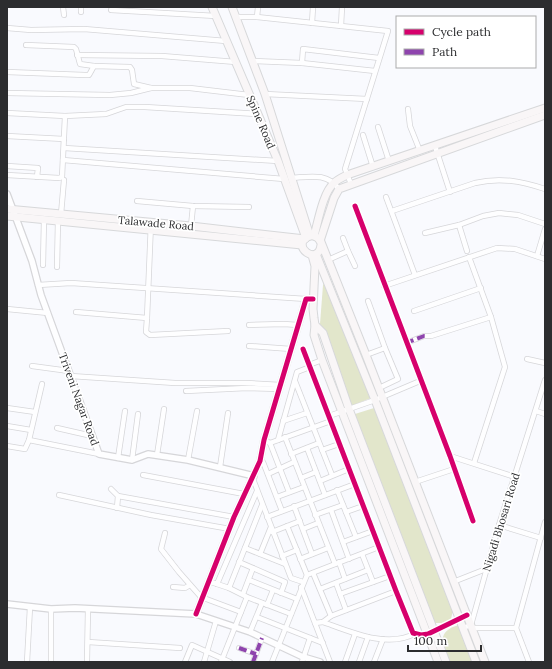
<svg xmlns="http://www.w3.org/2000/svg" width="552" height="669" viewBox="0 0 552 669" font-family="Lora,serif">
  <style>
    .green { fill: #e2e6cb }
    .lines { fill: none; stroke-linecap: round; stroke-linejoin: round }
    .minor-casing { stroke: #d6d6d9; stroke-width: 6 }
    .tertiary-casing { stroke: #d6d6d9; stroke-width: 8 }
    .primary-casing { stroke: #d7d8da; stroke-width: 9 }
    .minor { stroke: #fefeff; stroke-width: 4.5 }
    .tertiary { stroke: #fefeff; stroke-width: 5.5 }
    .primary { stroke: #f9f6f7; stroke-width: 7 }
    .quiet { stroke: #8e44ad; stroke-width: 4; stroke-dasharray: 8 4; stroke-linecap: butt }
    .cycleway-casing { stroke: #fff; stroke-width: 8 }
    .cycleway { stroke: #d6006c; stroke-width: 5 }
    .labels { text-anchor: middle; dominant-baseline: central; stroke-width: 3.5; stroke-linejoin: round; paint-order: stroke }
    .street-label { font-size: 11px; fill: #2c2d2f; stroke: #fff }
  </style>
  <rect width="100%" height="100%" fill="#f9fafe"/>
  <!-- green -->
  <g class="green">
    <polygon points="325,281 371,398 351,406 320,324 323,285"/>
    <polygon points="374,408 419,520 453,610 451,619 442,623 435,623 433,618 355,414"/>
    <path d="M459,625L473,662H448C442,645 436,631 459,625Z"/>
  </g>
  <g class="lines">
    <!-- minor casing -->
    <g class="minor-casing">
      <g id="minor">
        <polyline points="63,7 64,15"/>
        <polyline points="81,7 81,12"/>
        <polyline points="111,10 216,16"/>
        <polyline points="236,17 257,17 388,31 345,169 351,184"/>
        <polyline points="257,17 258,7"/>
        <polyline points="312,23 313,7"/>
        <polyline points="341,26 342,7"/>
        <polyline points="7,28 31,30 84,29 226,41"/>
        <polyline points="26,45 74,47 76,49 80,64 94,66"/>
        <polyline points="77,55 162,56 236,62"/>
        <polyline points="253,61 302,63 375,71"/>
        <polyline points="302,63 303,49 379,58"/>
        <polyline points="7,72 85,75 89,75 94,66 130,67 132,70 134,84 151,88"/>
        <polyline points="7,93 110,95 131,93 151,88 190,88 249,95"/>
        <polyline points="265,94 367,99"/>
        <polyline points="408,109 410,126 420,151"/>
        <polyline points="7,113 65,116 106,114 126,107 145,107 258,114"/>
        <polyline points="378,127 389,161"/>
        <polyline points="363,135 373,167"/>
        <polyline points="7,136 64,139"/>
        <polyline points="435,146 450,192"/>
        <polyline points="64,148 278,161"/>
        <polyline points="63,160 284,179"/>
        <polyline points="7,166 38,168 37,177"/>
        <polyline points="7,175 59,178 62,177 65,116"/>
        <path d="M291,178C309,177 327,172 339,189"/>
        <polyline points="386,197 415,275"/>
        <polyline points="137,201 193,206 249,207"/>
        <polyline points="355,206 450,456 473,521"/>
        <path d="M392,211L475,183C500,177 521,181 545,189"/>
        <polyline points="61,214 64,180"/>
        <polyline points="459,225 467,251"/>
        <polyline points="191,226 193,206"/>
        <polyline points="425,233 459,225 483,216 499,213 518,215 545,224"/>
        <polyline points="348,251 355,266"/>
        <polyline points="537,256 545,229"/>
        <polyline points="469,257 491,317 505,367 474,463"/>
        <polyline points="328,260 348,251 343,238"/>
        <polyline points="43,265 44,219"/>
        <polyline points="57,267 58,220"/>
        <polyline points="38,285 71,283 306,299"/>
        <polyline points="384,286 497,248 515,249 545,259"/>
        <polyline points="368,301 385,348"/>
        <polyline points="7,309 48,313"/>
        <polyline points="414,311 481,288"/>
        <polyline points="76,312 147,318 151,223"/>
        <polyline points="147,318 146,332 150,335 228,331"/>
        <polyline points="249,325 284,324 298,325"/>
        <polyline points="406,343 424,336 431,336 491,317"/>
        <polyline points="249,346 291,349"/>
        <polyline points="303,349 396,591 413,633 421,635 428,634 467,615"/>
        <polyline points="366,355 385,348 398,379 379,388"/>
        <polyline points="527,359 545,363"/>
        <polyline points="309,365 322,360"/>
        <polyline points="32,366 69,371"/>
        <polyline points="71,376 175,383 246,383 281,385"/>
        <polyline points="295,381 332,475"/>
        <polyline points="42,384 29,440 99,454"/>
        <polyline points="186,391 247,388 280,389"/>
        <polyline points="7,408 35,412"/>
        <polyline points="536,411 545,414"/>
        <polyline points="329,416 375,400 420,381"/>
        <polyline points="283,421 307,413"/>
        <polyline points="7,426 31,430"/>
        <polyline points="57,428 92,436"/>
        <polyline points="285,437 335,564"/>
        <polyline points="264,440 270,443 331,421"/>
        <polyline points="278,440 297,372 310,367"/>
        <polyline points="270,443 289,492"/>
        <polyline points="7,446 25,449 29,440"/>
        <polyline points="307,448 325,495"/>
        <polyline points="322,450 339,444"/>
        <polyline points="291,454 319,443"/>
        <polyline points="157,455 164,409"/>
        <polyline points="450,456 515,477"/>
        <polyline points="118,458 125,411"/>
        <polyline points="132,460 138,414"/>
        <polyline points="188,460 197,411"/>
        <polyline points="260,461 263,462 282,511"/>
        <polyline points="220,467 228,413"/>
        <polyline points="268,474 294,462"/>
        <polyline points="143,475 244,494"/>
        <polyline points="301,478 316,472"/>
        <polyline points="253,479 291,578 303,582"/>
        <polyline points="320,481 349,469"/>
        <polyline points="415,482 454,469"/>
        <polyline points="111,489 118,496 117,508"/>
        <polyline points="337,490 356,537"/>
        <polyline points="59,495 151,515 230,529"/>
        <polyline points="118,496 234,517"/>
        <polyline points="277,497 304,487"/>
        <polyline points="294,506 312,554"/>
        <polyline points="331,510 349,559"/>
        <polyline points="346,512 363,506"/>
        <polyline points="315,515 343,505"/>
        <polyline points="267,517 355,484"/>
        <polyline points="499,525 541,538"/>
        <polyline points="287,526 307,575"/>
        <polyline points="303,529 318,523"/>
        <polyline points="272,532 300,521"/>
        <polyline points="165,533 161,549 179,572 201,597 241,612"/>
        <polyline points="343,542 373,531"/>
        <polyline points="245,548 285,564"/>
        <polyline points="260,554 271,527"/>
        <polyline points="362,554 373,582"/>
        <polyline points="282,556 297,550"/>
        <polyline points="300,559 328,548"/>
        <polyline points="239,562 285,582 281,593"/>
        <polyline points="339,562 345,579"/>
        <polyline points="313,573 331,616"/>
        <polyline points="249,580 297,599"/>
        <polyline points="208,581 229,588 247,597 291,614"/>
        <polyline points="453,582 486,569"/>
        <polyline points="336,583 346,610"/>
        <polyline points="217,584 257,491"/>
        <polyline points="173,587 185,588 190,585"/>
        <polyline points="301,587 330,662"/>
        <polyline points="229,588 262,505"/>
        <polyline points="320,589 368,570"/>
        <polyline points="243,594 253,568"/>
        <polyline points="340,594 390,576"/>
        <polyline points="267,605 273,590"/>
        <polyline points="257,617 323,643"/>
        <path d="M323,622C351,632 388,649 416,633"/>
        <polyline points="315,623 323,622 331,616 396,591"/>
        <polyline points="463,628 471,625 499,525 545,380"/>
        <polyline points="472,628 516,628"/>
        <polyline points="250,632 262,603"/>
        <polyline points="88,642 180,648"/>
        <polyline points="239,648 256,654"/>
        <polyline points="87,661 88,609"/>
        <polyline points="27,662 30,607"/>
        <polyline points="51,662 51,609"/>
        <polyline points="185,662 192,645 230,662"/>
        <polyline points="204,662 216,621"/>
        <polyline points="221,662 247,597"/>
        <polyline points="253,662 262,638"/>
        <polyline points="272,662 307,575 379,547"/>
        <polyline points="302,662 310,638"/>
        <polyline points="345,662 355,634"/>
        <polyline points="359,662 368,637"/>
        <polyline points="374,662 383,639"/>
        <polyline points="529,662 516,628 545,522"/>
      </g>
    </g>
    <!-- tertiary casing -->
    <g class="tertiary-casing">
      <g id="tertiary">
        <polyline points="7,194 32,261 41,295 99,454 132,460 148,454 188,460 254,476"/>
        <polyline points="7,604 51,609 75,608 196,614 250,632 303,657 320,662"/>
        <polyline points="196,614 234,517 260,461 264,440 306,299 313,299"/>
      </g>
    </g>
    <!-- primary casing -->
    <g class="primary-casing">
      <g id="primary">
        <polyline points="212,7 278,161 306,238"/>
        <polyline points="232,7 265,94 310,236"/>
        <polyline points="7,209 191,226 305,239"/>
        <polyline points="7,216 302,245"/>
        <path d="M314,236C318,222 323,192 334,183C338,179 343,177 347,175L545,108"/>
        <polyline points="320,241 334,198 339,189 545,115"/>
        <path d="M321,245C318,267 291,246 307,237C313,234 318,237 321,242L366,355L485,662"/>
        <polyline points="316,254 375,400 476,662"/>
        <polyline points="312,255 315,266 313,309 314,318 315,325 323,333 349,409 446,662"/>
        <polyline points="315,325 314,335 322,360 438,662"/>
      </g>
    </g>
    <!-- minor -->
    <use href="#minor" class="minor"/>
    <!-- tertiary -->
    <use href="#tertiary" class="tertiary"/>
    <!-- primary -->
    <use href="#primary" class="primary"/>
    <!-- quiet -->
    <g class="quiet">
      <polyline points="406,343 424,336 427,336"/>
      <polyline points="239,648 256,654"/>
      <polyline points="253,662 262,638"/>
    </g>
    <!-- cycleway casing -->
    <g class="cycleway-casing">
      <g id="cycleway">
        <polyline points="355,206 450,456 473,521"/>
        <polyline points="303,349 396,591 413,633 421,635 428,634 467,615"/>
        <polyline points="196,614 234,517 260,461 264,440 306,299 313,299"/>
      </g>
    </g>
    <!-- cycleway -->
    <use href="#cycleway" class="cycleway"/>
  </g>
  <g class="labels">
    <!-- street labels -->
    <g class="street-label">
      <text transform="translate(261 122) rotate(67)">Spine Road</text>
      <text transform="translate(156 223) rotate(5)">Talawade Road</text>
      <text transform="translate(79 399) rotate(70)">Triveni Nagar Road</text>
      <text transform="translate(501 522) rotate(-73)">Nigadi Bhosari Road</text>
    </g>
  </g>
  <!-- border -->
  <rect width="552" height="669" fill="none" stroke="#2c2d2f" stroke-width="16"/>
  <!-- legend -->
  <rect x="396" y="16" width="140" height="52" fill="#ffffff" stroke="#ababac"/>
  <rect x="404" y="29" width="20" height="6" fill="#d6006c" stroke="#ababac"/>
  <text x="432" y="36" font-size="12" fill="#2c2d2f">Cycle path</text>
  <rect x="404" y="49" width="20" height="6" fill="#8e44ad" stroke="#ababac"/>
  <text x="432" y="56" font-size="12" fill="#2c2d2f">Path</text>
  <!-- scale -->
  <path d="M408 645v6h73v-6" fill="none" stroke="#2c2d2f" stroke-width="2"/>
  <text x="414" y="645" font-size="12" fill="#2c2d2f" stroke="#ffffff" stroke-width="3" paint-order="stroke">100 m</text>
</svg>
